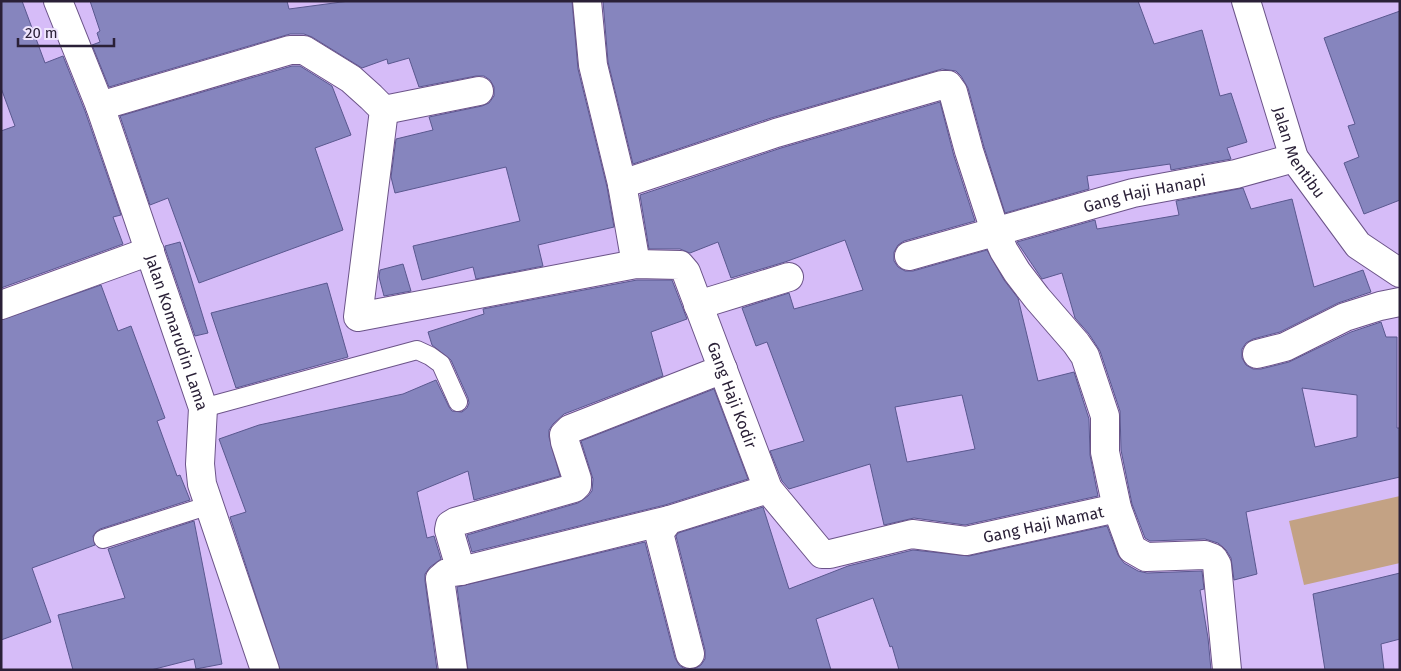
<svg xmlns="http://www.w3.org/2000/svg" width="1401" height="671" viewBox="0 0 1401 671" font-family="'Fira Sans',sans-serif">
  <style>
    .grass { fill: #c3a284 }
    .building { fill: #8685be; stroke: #5a588f; fill-rule: evenodd }
    .lines { fill: none; stroke-linecap: round; stroke-linejoin: round }
    .service-casing { stroke: #6b5388; stroke-width: 20 }
    .minor-casing { stroke: #6b5388; stroke-width: 30 }
    .tertiary-casing { stroke: #6b5388; stroke-width: 30 }
    .service { stroke: #fff; stroke-width: 18 }
    .minor { stroke: #fff; stroke-width: 28 }
    .tertiary { stroke: #fff; stroke-width: 28 }
    .labels { text-anchor: middle; dominant-baseline: central; stroke-width: 4; stroke-linejoin: round; paint-order: stroke }
    .street-label { font-size: 16px; fill: #2a2037; stroke: #efe5fe }
  </style>
  <rect width="100%" height="100%" fill="#d6bcf8"/>
  <!-- grass -->
  <polygon class="grass" points="1400,496 1400,563 1304,585 1289,521"/>
  <!-- building -->
  <g class="building">
    <polygon points="1,1 22,1 45,63 63,56 85,111 121,215 113,217 123,244 1,288 1,131 15,126 1,88"/>
    <polygon points="90,1 287,1 289,9 349,1 572,1 578,69 607,187 614,227 538,245 543,266 476,279 473,267 422,280 413,246 520,221 506,167 395,193 391,177 396,139 433,130 429,117 482,106 489,103 494,96 494,87 490,80 484,76 476,76 419,87 409,58 388,64 387,59 362,68 312,37 304,34 290,34 109,87 92,45 100,42 97,33 100,31"/>
    <polygon points="603,1 1138,1 1154,44 1202,30 1220,96 1231,93 1247,142 1227,148 1231,159 1171,170 1170,164 1087,176 1089,189 1005,213 984,147 968,88 961,76 956,71 942,69 771,118 633,164 608,62"/>
    <polygon points="1400,11 1400,200 1364,214 1344,163 1359,157 1348,126 1355,124 1324,38"/>
    <polygon points="292,66 300,66 332,86 351,135 315,148 343,230 199,283 168,198 150,205 120,116"/>
    <path d="M940,102L954,156L975,221L904,241L898,245L894,252V261L898,267L905,271H913L987,250L1004,280L1018,298L1038,381L1074,372L1089,419L1090,455L1098,496L965,525L914,518L884,525L870,464L789,489L782,481L770,451L804,441L767,342L756,346L742,308L789,293L794,309L863,290L845,240L785,262L731,278L718,242L690,253L680,249H649L640,195L781,148ZM962,395L975,449L907,462L895,407Z"/>
    <path d="M1243,188L1251,209L1292,199L1314,287L1363,270L1371,292L1338,303L1280,332L1253,339L1246,343L1242,349V358L1246,365L1253,369H1261L1289,362L1351,332L1381,322L1386,337H1397V428H1400V477L1246,512L1257,574L1234,580L1231,558L1226,550L1218,543L1205,539L1150,541L1145,538L1132,504L1121,450L1120,411L1100,351L1089,334L1075,318L1062,273L1042,279L1017,242L1095,220L1097,229L1179,215L1176,201ZM1302,388L1357,395V437L1315,447Z"/>
    <polygon points="180,242 208,333 195,336 165,248 165,246"/>
    <polygon points="403,264 411,291 384,296 379,277 380,270"/>
    <polygon points="637,280 672,280 687,319 651,332 663,376 564,414 553,424 549,430 549,437 560,476 474,500 468,471 417,492 427,538 434,536 441,559 430,567 425,574 425,581 437,670 280,670 230,517 246,512 219,439 259,425 403,394 436,380 449,407 452,411 462,412 467,408 469,403 468,398 451,360 432,345 428,332 484,314 483,309"/>
    <polygon points="327,283 348,357 236,388 211,313"/>
    <polygon points="101,285 118,331 131,326 165,418 157,421 177,476 180,475 190,500 100,529 96,532 93,536 95,545 32,568 51,622 1,640 1,320"/>
    <polygon points="714,389 748,479 665,505 472,552 467,535 578,503 588,496 592,491 593,479 581,441"/>
    <polygon points="763,507 789,589 848,566 913,550 969,556 1107,526 1118,555 1124,563 1138,571 1147,573 1202,571 1204,589 1200,590 1208,638 1211,670 899,670 892,646 890,647 873,598 816,619 831,670 468,670 457,587 645,542 675,658 679,665 685,669 694,669 701,665 705,659 705,650 676,536 678,533"/>
    <polygon points="194,521 222,664 196,669 194,659 151,670 73,670 58,615 125,598 108,549"/>
    <polygon points="1400,573 1400,639 1381,644 1384,670 1325,670 1313,594"/>
  </g>
  <g class="lines">
    <!-- service casing -->
    <g class="service-casing">
      <g id="service">
        <polyline points="203,408 417,350 430,356 441,364 458,402"/>
        <polyline points="103,539 210,505"/>
      </g>
    </g>
    <!-- minor casing -->
    <g class="minor-casing">
      <g id="minor">
        <polyline points="587,1 593,65 622,184 636,264"/>
        <path id="s1" d="M1246,1L1294,158L1358,245L1400,273"/>
        <path id="s2" d="M100,106L290,50H304L351,79L371,97L384,110L358,317L636,264L680,265L686,272L768,489L822,554H830L912,534L966,541L1117,508"/>
        <polyline points="384,110 479,91"/>
        <polyline points="622,184 776,133 942,85 948,85 953,92 969,151 995,231 1004,251 1017,272 1037,298 1076,343 1085,356 1105,416 1105,452 1117,508 1132,549 1146,557 1205,555 1213,558 1217,565 1227,670"/>
        <path id="s3" d="M909,256L1133,193L1236,174L1294,158"/>
        <polyline points="1,305 150,251"/>
        <polyline points="698,305 789,277"/>
        <polyline points="1257,354 1285,347 1345,317 1380,306 1400,302"/>
        <polyline points="461,571 669,520"/>
        <polyline points="690,654 659,533 669,520 768,489"/>
        <polyline points="453,670 440,579 447,573 461,571 449,530 450,525 455,522 574,488 577,485 577,479 565,442 564,435 570,429 723,369"/>
      </g>
    </g>
    <!-- tertiary casing -->
    <g class="tertiary-casing">
      <g id="tertiary">
        <path id="s4" d="M58,1L100,106L203,408L200,464L202,484L265,670"/>
      </g>
    </g>
    <!-- service -->
    <use href="#service" class="service"/>
    <!-- minor -->
    <use href="#minor" class="minor"/>
    <!-- tertiary -->
    <use href="#tertiary" class="tertiary"/>
  </g>
  <g class="labels">
    <!-- street labels -->
    <g class="street-label">
      <text stroke="none"><textPath href="#s1" startOffset="161">Jalan Mentibu</textPath></text>
      <text stroke="none"><textPath href="#s3" startOffset="244">Gang Haji Hanapi</textPath></text>
      <text stroke="none"><textPath href="#s4" startOffset="352">Jalan Komarudin Lama</textPath></text>
      <text stroke="none"><textPath href="#s2" startOffset="989">Gang Haji Kodir</textPath></text>
      <text stroke="none"><textPath href="#s2" startOffset="1400">Gang Haji Mamat</textPath></text>
    </g>
  </g>
  <!-- border -->
  <rect width="1401" height="671" fill="none" stroke="#2a2037" stroke-width="5"/>
  <!-- scale -->
  <path d="M18 38v8h96v-8" fill="none" stroke="#2a2037" stroke-width="2.5"/>
  <text x="25" y="38" font-size="15" fill="#2a2037" stroke="#efe5fe" stroke-width="4" paint-order="stroke">20 m</text>
</svg>
